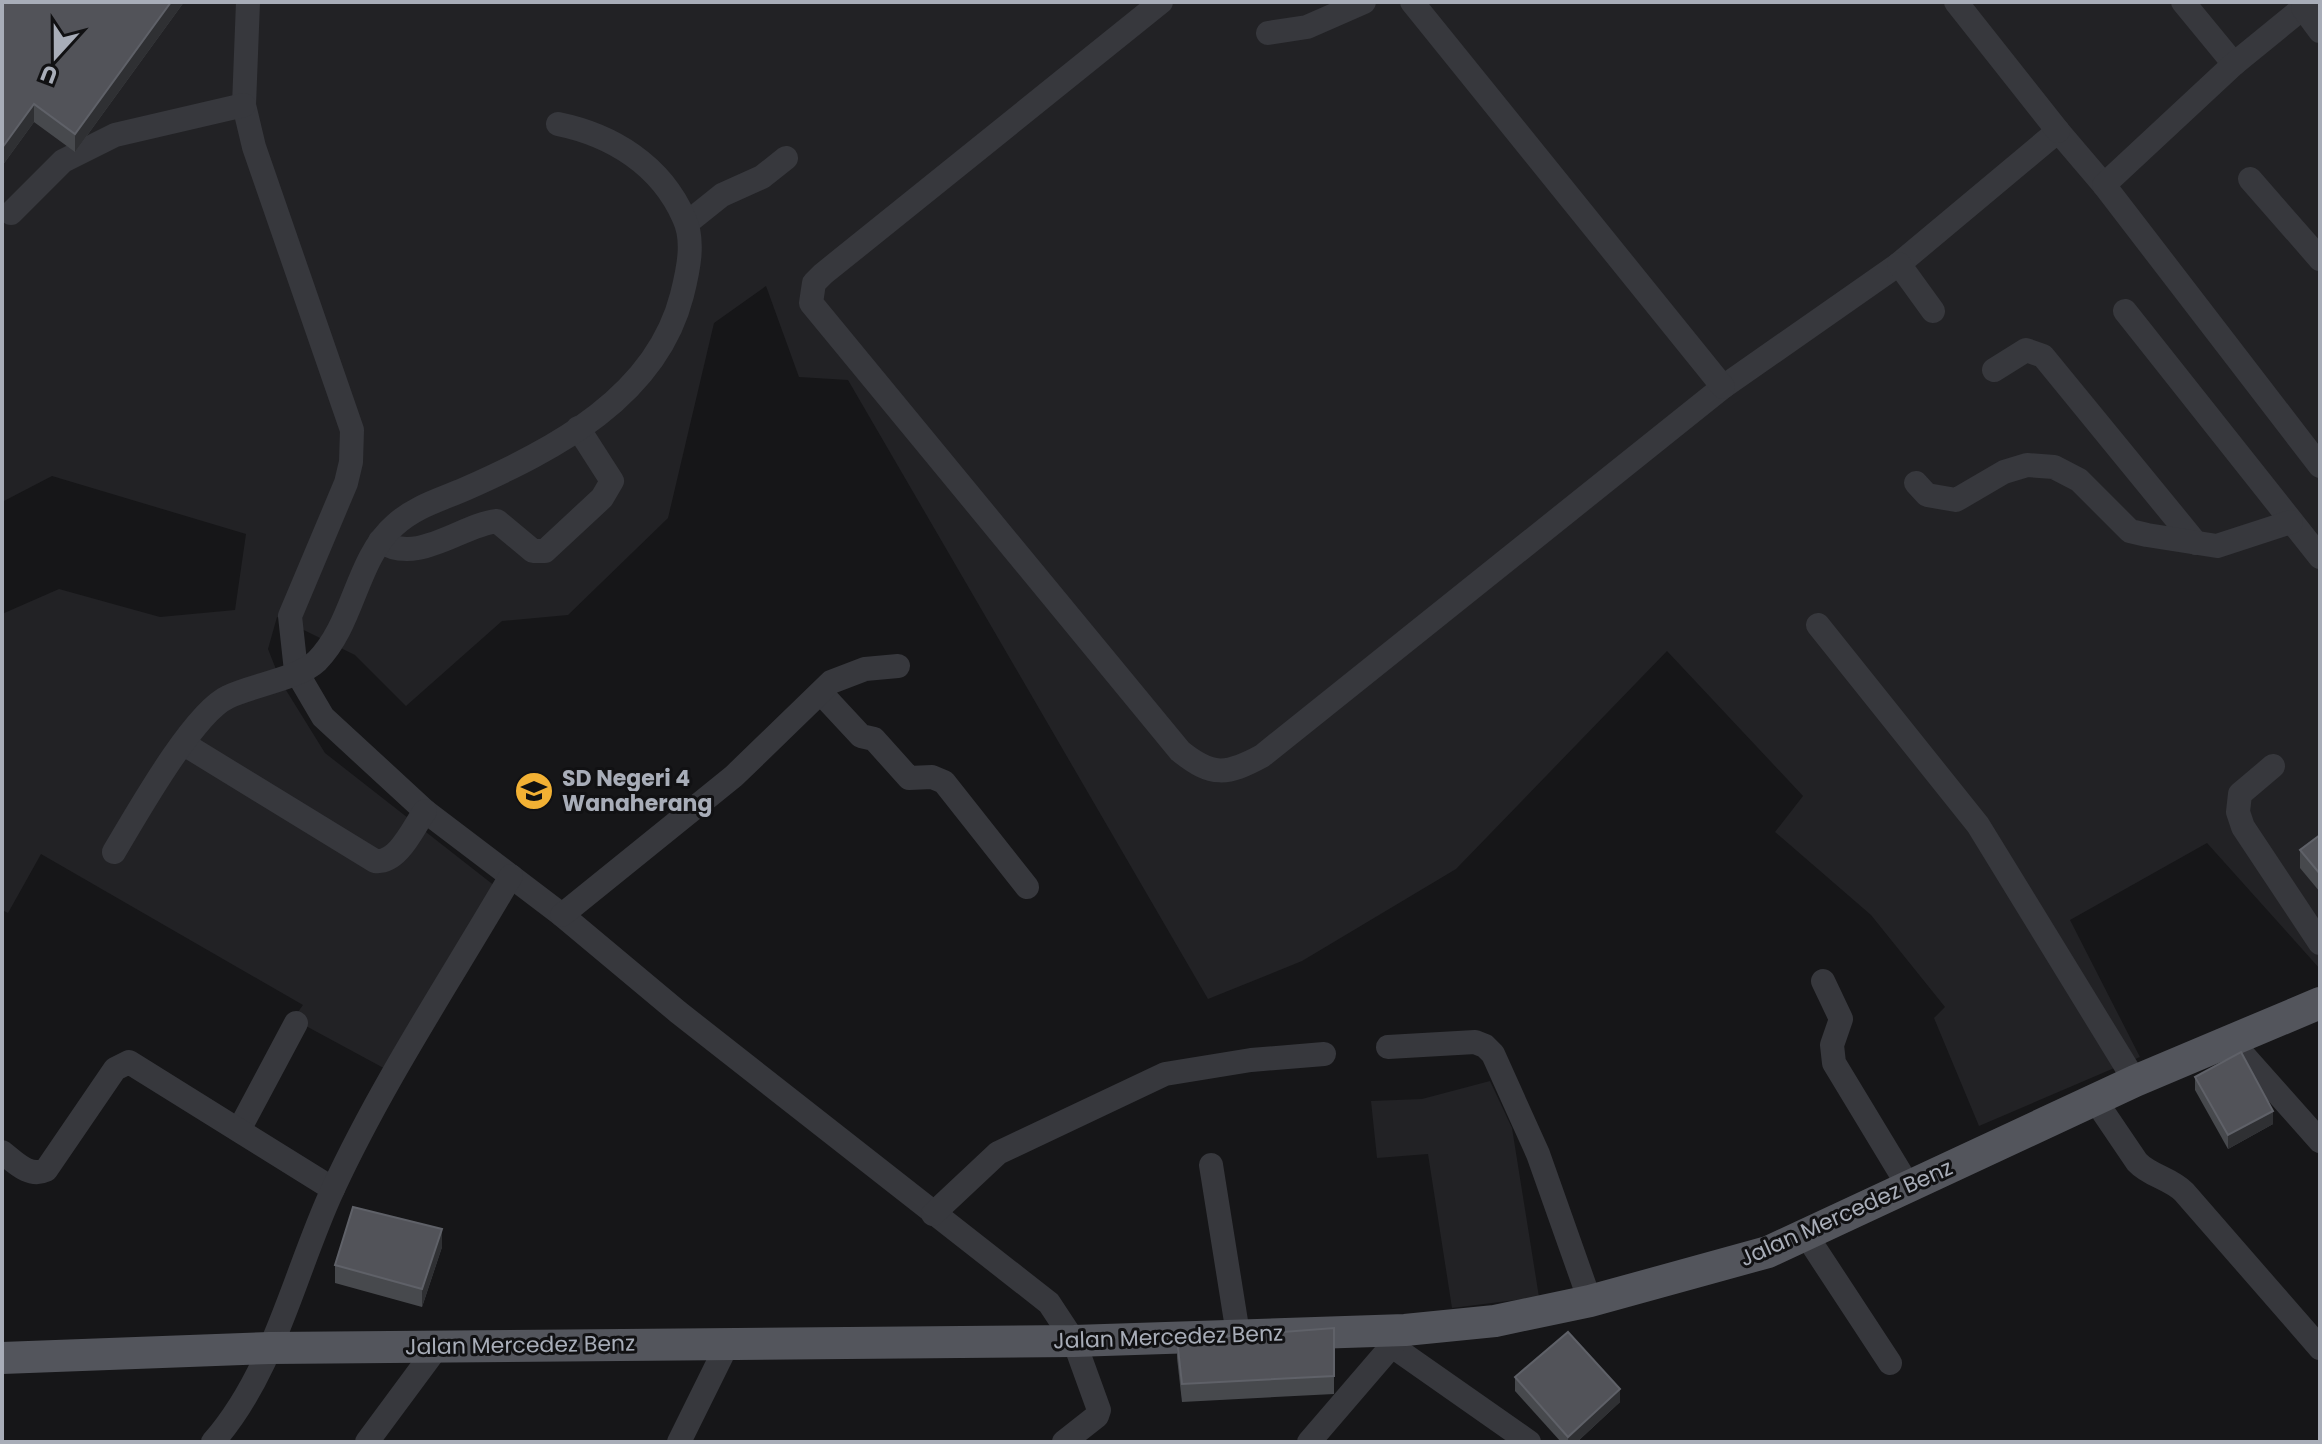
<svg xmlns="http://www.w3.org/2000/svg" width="2322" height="1444" viewBox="0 0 2322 1444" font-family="Poppins,sans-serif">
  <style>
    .built { fill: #222225 }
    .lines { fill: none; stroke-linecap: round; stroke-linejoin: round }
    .minor { stroke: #37383d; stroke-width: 24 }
    .major { stroke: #53555c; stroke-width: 32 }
    .wall { fill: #47494d }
    .shaded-wall { fill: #2f3033 }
    .building { fill: #525359; stroke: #5f6168; stroke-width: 2 }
    .labels { text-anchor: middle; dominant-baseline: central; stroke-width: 6; stroke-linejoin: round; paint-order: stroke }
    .poi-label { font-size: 22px; font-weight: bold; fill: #a8adb8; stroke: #111113; text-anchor: start }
    .street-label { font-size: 22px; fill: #a8adb8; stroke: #111113 }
  </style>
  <rect width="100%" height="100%" fill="#161618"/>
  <!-- built -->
  <g class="built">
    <polygon points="2,2 2320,2 2320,969 2207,843 2070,920 2140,1057 1979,1126 1934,1018 1945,1007 1871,915 1775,832 1803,796 1667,651 1456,869 1302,961 1208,999 848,380 799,377 766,286 714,323 668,518 568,615 502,621 406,706 355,655 277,617 268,649 281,682 325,753 500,890 391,1072 293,1019 303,1005 41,854 8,913 2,910 2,614 59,589 160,617 235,610 246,534 52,476 2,502"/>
    <polygon points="1490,1081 1512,1128 1539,1297 1452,1308 1428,1154 1377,1158 1371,1101 1422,1099"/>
  </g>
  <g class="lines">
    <!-- minor -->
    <g class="minor">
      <polyline points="248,2 244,105 254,147 352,430 351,462 346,483 290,616 296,671 323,717 425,811 562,915 678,1012 1049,1303 1074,1341 1099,1410 1097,1416 1064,1442"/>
      <path d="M1161,2L823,274L814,283L811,303L1180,751C1212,777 1227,775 1262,756L1723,387L1899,264L2058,131L2104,185"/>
      <polyline points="1412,2 1723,387"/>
      <polyline points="1956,2 2058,131"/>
      <polyline points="2183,2 2234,64"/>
      <polyline points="2310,2 2234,64 2104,185 2320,466"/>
      <polyline points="2303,8 2320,31"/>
      <polyline points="1268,33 1307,27 1364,2"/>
      <polyline points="2250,179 2320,259"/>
      <polyline points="11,213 63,161 115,135 244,105"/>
      <polyline points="687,223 722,195 762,177 786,158"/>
      <polyline points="1899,264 1933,311"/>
      <polyline points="2125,311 2320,557"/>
      <polyline points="1994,370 2026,350 2043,356 2196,543"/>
      <polyline points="1916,483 1927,495 1956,500 2004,472 2027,465 2054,467 2079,480 2130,531 2147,535 2217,546 2291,522"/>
      <path d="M380,541C417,566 461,525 497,521L533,551H545L602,498L612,481L578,428"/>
      <polyline points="1818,625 1978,825 2135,1081"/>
      <polyline points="821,693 861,736 874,739 909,778 932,777 944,782 1027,887"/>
      <path d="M184,744L375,861C398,864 413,828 425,811"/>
      <polyline points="2273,766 2240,794 2238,812 2243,827 2320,943"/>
      <path d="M114,852C135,817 193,713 228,697C252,685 298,679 317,661C354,624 356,559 395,525C416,506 440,500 465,489C555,449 656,397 682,295C688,271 695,241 684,218C661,165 612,135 558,124"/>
      <polyline points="562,915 734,776 831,682 865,669 898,666"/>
      <polyline points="1823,981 1841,1019 1832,1045 1834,1063 1909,1187"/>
      <polyline points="2231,1041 2320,1141"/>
      <polyline points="1388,1047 1475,1042 1485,1046 1493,1054 1538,1154 1590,1301"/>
      <path d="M2095,1100L2137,1162C2150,1176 2170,1178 2184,1192L2320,1348"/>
      <polyline points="239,1130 296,1023"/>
      <path d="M2,1152C15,1162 29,1178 46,1170L115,1069L129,1062L333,1189"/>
      <polyline points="1211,1165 1238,1334"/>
      <polyline points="933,1214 998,1153 1165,1074 1251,1060 1324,1054"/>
      <polyline points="1806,1235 1890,1363"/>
      <polyline points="1392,1346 1529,1442"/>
      <path d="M213,1442C275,1371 294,1273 333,1189C383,1081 451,979 511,876"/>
      <polyline points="367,1442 438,1346"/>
      <polyline points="679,1442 728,1343"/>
      <polyline points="1309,1442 1401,1335"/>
    </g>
    <!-- major -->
    <polyline class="major" points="2,1358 270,1348 1074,1341 1405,1330 1495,1321 1590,1301 1768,1252 2135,1081 2320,1003"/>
  </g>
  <!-- wall -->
  <g class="wall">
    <polygon points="2,2 184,2 75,152 34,122 2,166"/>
    <polygon points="2320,835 2320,892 2300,868 2300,850"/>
    <polygon points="2195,1077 2273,1124 2228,1149 2195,1090"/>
    <polygon points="442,1247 422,1307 335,1283 335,1265"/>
    <polygon points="1334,1328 1334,1394 1182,1402 1177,1358 1177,1340"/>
    <polygon points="1515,1377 1620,1402 1577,1442 1561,1442 1515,1391"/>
  </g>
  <!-- shaded-wall -->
  <g class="shaded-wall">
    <polygon points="171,2 184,2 75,152 75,134"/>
    <polygon points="34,104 34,122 2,166 2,148"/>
    <polygon points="2273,1111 2273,1124 2228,1149 2228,1135"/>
    <polygon points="442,1229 442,1247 422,1307 422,1289"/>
    <polygon points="1620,1389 1620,1402 1577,1442 1568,1442 1568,1437"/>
  </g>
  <!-- building -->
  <g class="building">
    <polygon points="2,2 171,2 75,134 34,104 2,148"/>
    <polygon points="2320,835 2320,874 2300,850"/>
    <polygon points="2241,1052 2273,1111 2228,1135 2195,1077"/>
    <polygon points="353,1207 442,1229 422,1289 335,1265"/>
    <polygon points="1334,1328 1334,1376 1182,1384 1177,1340"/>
    <polygon points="1568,1332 1620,1389 1568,1437 1515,1377"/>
  </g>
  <!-- icons -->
  <defs>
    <g id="school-disc" transform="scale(2)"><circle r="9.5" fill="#f2b134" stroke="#111113"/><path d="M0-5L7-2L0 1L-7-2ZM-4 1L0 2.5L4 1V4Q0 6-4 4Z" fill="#111"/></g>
  </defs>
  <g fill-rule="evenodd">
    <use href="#school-disc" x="534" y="791"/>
  </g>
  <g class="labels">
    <!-- poi labels -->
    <g class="poi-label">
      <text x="562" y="778">SD Negeri 4<tspan x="562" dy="25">Wanaherang</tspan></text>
    </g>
    <!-- street labels -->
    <g class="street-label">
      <text transform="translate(1846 1213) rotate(-24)">Jalan Mercedez Benz</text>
      <text transform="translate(1168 1337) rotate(-2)">Jalan Mercedez Benz</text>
      <text transform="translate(520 1345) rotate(-1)">Jalan Mercedez Benz</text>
    </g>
  </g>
  <!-- border -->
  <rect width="2322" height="1444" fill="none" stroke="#a8adb8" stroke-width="8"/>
  <!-- north arrow -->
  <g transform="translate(56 56) rotate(201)" stroke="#111113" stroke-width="6" paint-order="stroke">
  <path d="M0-6L14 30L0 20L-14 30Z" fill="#a8adb8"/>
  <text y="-12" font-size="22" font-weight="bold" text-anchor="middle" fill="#a8adb8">U</text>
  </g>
</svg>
